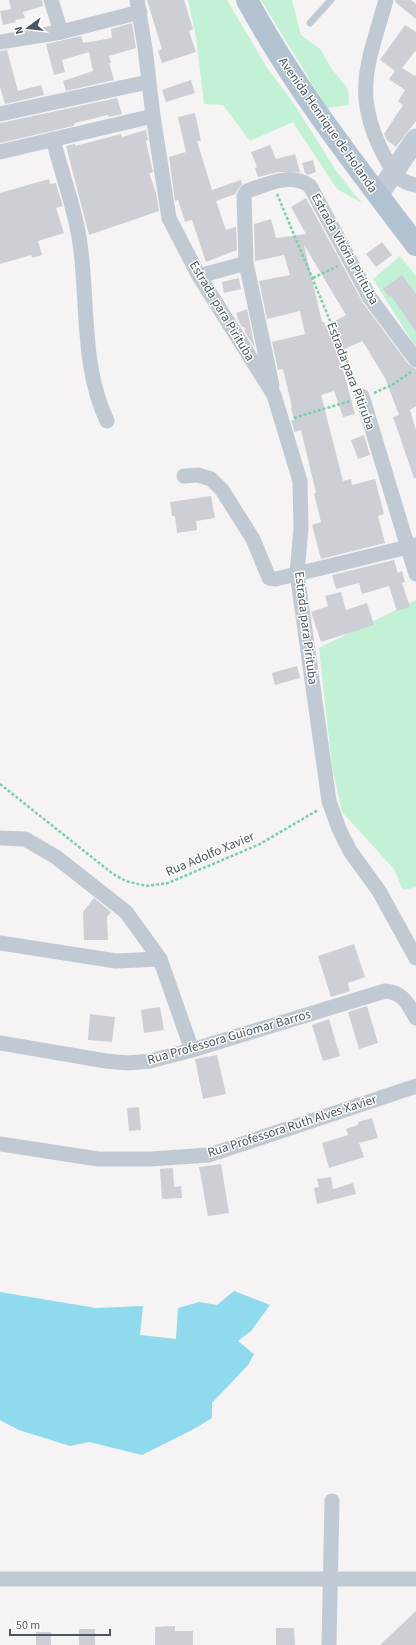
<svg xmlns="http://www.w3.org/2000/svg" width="416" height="1645" viewBox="0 0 416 1645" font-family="'Source Sans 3',sans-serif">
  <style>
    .green { fill: #c3f1d5 }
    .water { fill: #90daee }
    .building { fill: #cdcfd5; fill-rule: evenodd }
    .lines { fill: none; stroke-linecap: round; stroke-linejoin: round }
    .path { stroke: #7ad0a6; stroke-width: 2.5; stroke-dasharray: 3 2; stroke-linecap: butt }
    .service { stroke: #c1cad2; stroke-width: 7 }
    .minor { stroke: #c1cad2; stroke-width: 15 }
    .secondary { stroke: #c1cbd6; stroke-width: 21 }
    .primary { stroke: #b3c2d1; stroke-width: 22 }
    .labels { text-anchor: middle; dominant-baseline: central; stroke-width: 3; stroke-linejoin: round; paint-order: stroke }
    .street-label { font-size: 13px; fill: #4a5661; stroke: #fff }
  </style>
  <rect width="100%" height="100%" fill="#f5f3f3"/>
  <!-- green -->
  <g class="green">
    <polygon points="188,0 227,0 266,66 294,104 337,172 362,203 337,189 293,122 250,141 223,105 204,104 196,37"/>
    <polygon points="261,0 292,0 301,35 320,49 332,69 348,89 349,105 327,108"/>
    <polygon points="400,256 416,276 416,348 373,279"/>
    <polygon points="416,600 416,887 403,890 394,869 342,812 332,767 319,648"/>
  </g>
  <!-- water -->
  <polygon class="water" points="234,1291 270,1305 251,1331 238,1341 254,1354 248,1365 212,1403 212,1418 194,1429 142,1455 89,1442 70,1446 19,1430 0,1420 0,1292 96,1308 143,1306 140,1335 176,1339 178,1308 199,1302 217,1305"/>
  <!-- building -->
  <g class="building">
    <polygon points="9,0 42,0 43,6 23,12 25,18 15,20 16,22 3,25 0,11 11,9"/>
    <polygon points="147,0 184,0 193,29 189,31 196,52 162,63 158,51 162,49"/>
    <polygon points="395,0 411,0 416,4 416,19 395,2"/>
    <polygon points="132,23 136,48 109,56 111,63 109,63 114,80 66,91 63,81 93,71 89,52 62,60 65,72 54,75 46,44 81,36 83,43 112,38 111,29"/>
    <polygon points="405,25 416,32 416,50 402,68 415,76 416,75 416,121 396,147 387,140 384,134 403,105 398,101 405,90 389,79 395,71 380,60"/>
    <polygon points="7,50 18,91 41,85 44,95 5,104 0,87 0,51"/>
    <polygon points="191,80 195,93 166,102 162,90"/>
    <polygon points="117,98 122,114 108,117 108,115 75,123 73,126 0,143 0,123"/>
    <polygon points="195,113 201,141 197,141 212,190 241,180 242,184 235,194 216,201 226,230 236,227 237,250 206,262 192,220 185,222 178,200 175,201 169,157 186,152 178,117"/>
    <polygon points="146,130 148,140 146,141 153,172 149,173 156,193 159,211 89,235 66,146 75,144 75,146 121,134 122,137"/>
    <polygon points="270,145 276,159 295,154 300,172 278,172 258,177 255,168 257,167 251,152"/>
    <polygon points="313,160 316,172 308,175 305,173 302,163"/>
    <polygon points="49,179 50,184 56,183 58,191 63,206 56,208 64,233 38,241 42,255 32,258 31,255 0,264 0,193"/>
    <path d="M306,198L363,303L409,365L416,369V406L410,410L416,430V478H414L393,417L399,415L385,378L365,345L362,341L338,352L355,414L343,417L334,391L321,395L343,481L351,479L352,485L375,479L384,514L378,516L385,543L321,559L312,525L321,522L314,493H316L301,430L294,432L293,426L291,420H294L291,408L292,407L283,369L278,370L272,342L305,334L300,311L267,319L259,281L290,275L284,255L255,261L254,224L271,219L276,238L306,234L291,207ZM304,245L346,315L325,326L324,322H322Z"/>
    <polygon points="382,242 392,255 376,267 366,254"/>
    <polygon points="402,275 416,294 416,332 391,296 389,297 383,289"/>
    <polygon points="239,278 241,289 224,293 222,282"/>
    <polygon points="247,309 255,348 246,334 244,327 242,327 239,322 236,313"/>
    <polygon points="364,435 370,455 358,459 351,440"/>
    <polygon points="211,496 215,518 196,521 197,530 177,533 175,516 172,516 170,502"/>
    <polygon points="394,560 398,573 402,571 405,582 402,583 410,607 397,611 389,586 362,594 359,583 336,589 332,575"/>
    <polygon points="341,592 346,610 367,603 374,625 321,642 311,612 328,606 325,596"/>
    <polygon points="297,666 300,678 275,685 272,673"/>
    <polygon points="94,898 111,912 107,917 108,940 84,940 83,912"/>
    <polygon points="354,944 365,977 348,983 350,991 331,997 318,956"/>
    <polygon points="367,1006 378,1043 359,1049 348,1012"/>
    <polygon points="160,1007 164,1030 144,1033 141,1010"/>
    <polygon points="90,1014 115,1017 112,1042 88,1040"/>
    <polygon points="329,1019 340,1056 323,1061 312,1025"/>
    <polygon points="217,1055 226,1094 203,1099 195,1059"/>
    <polygon points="139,1107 141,1130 129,1131 127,1108"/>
    <polygon points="372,1118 378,1138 359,1143 364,1157 329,1168 322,1143 348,1135 346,1129 358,1125 358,1122"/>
    <polygon points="221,1164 229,1213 208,1216 199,1167"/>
    <polygon points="173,1168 174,1187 181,1186 182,1198 162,1199 160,1169"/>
    <polygon points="331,1177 333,1189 353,1183 356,1194 317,1204 314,1188 319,1187 317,1179"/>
    <polygon points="416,1611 416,1645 380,1645"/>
    <polygon points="175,1626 175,1631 193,1631 193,1645 155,1645 155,1627"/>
    <polygon points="276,1628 294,1628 295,1645 276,1645"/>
    <rect x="79" y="1629" width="16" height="16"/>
    <rect x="36" y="1632" width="15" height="13"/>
  </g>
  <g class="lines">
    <!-- path -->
    <g class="path">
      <polyline points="277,194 357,385"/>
      <polyline points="313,278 338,266"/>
      <polyline points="374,393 392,385 411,372"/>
      <polyline points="294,418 350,401"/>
      <polyline points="0,784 113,874 126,881 146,886 168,883 260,844 318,810"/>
    </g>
    <!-- service -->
    <polyline class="service" points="310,23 331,0"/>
    <!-- minor -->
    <g class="minor">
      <polyline points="51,0 61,32"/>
      <polyline points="137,0 145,48 153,116 169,218 199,276 274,395 300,481 301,528 297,573 329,801 339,829 350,851 379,891 416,958"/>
      <path d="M386,0C368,64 351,95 386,159C393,172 400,183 416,185"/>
      <polyline points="0,42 61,32 140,12"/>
      <polyline points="0,114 148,82"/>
      <path d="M53,139C61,171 74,206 79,237C89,297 80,364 107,421"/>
      <polyline points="0,152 153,116"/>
      <polyline points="199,276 246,263"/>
      <path d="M272,385L246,263L244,196L247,191C268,184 291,172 310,186L370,298L416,360"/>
      <polyline points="362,396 416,574"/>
      <polyline points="184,476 198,475 211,479 222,490 253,539 269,578 276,579 416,545"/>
      <polyline points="0,838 25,839 56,857 126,912 160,959 192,1050"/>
      <polyline points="0,943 116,961 160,959"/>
      <path d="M0,1043L106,1061L128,1063L150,1061L192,1050L385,991C403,992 408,1004 416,1018"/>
      <polyline points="0,1144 98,1159 151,1159 209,1155 416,1086"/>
      <polyline points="0,1579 416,1579"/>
      <polyline points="329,1645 332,1501"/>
    </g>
    <!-- secondary -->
    <polyline class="secondary" points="378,195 416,139"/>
    <!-- primary -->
    <path class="primary" d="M247,0C294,87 356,166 416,245"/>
  </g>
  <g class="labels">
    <!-- street labels -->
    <g class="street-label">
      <text transform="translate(328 125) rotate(55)">Avenida Henrique de Holanda</text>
      <text transform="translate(345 249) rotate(61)">Estrada Vitória Pirituba</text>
      <text transform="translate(222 311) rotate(59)">Estrada para Pirituba</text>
      <text transform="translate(351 376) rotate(69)">Estrada para Pitiruba</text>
      <text transform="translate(306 628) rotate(83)">Estrada para Pirituba</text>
      <text transform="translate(210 854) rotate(-23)">Rua Adolfo Xavier</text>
      <text transform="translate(229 1037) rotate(-16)">Rua Professora Guiomar Barros</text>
      <text transform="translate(292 1126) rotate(-18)">Rua Professora Ruth Alves Xavier</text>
    </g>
  </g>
  <!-- north arrow -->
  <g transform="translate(28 28) rotate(255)" stroke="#ffffff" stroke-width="3" paint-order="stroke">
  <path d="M0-3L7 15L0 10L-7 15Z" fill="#4a5661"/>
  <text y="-6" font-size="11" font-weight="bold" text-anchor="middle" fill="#4a5661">N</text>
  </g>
  <!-- scale -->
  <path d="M10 1629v6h100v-6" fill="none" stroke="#4a5661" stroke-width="2"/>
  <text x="16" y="1629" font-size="12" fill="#4a5661" stroke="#ffffff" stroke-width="3" paint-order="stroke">50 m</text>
</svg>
